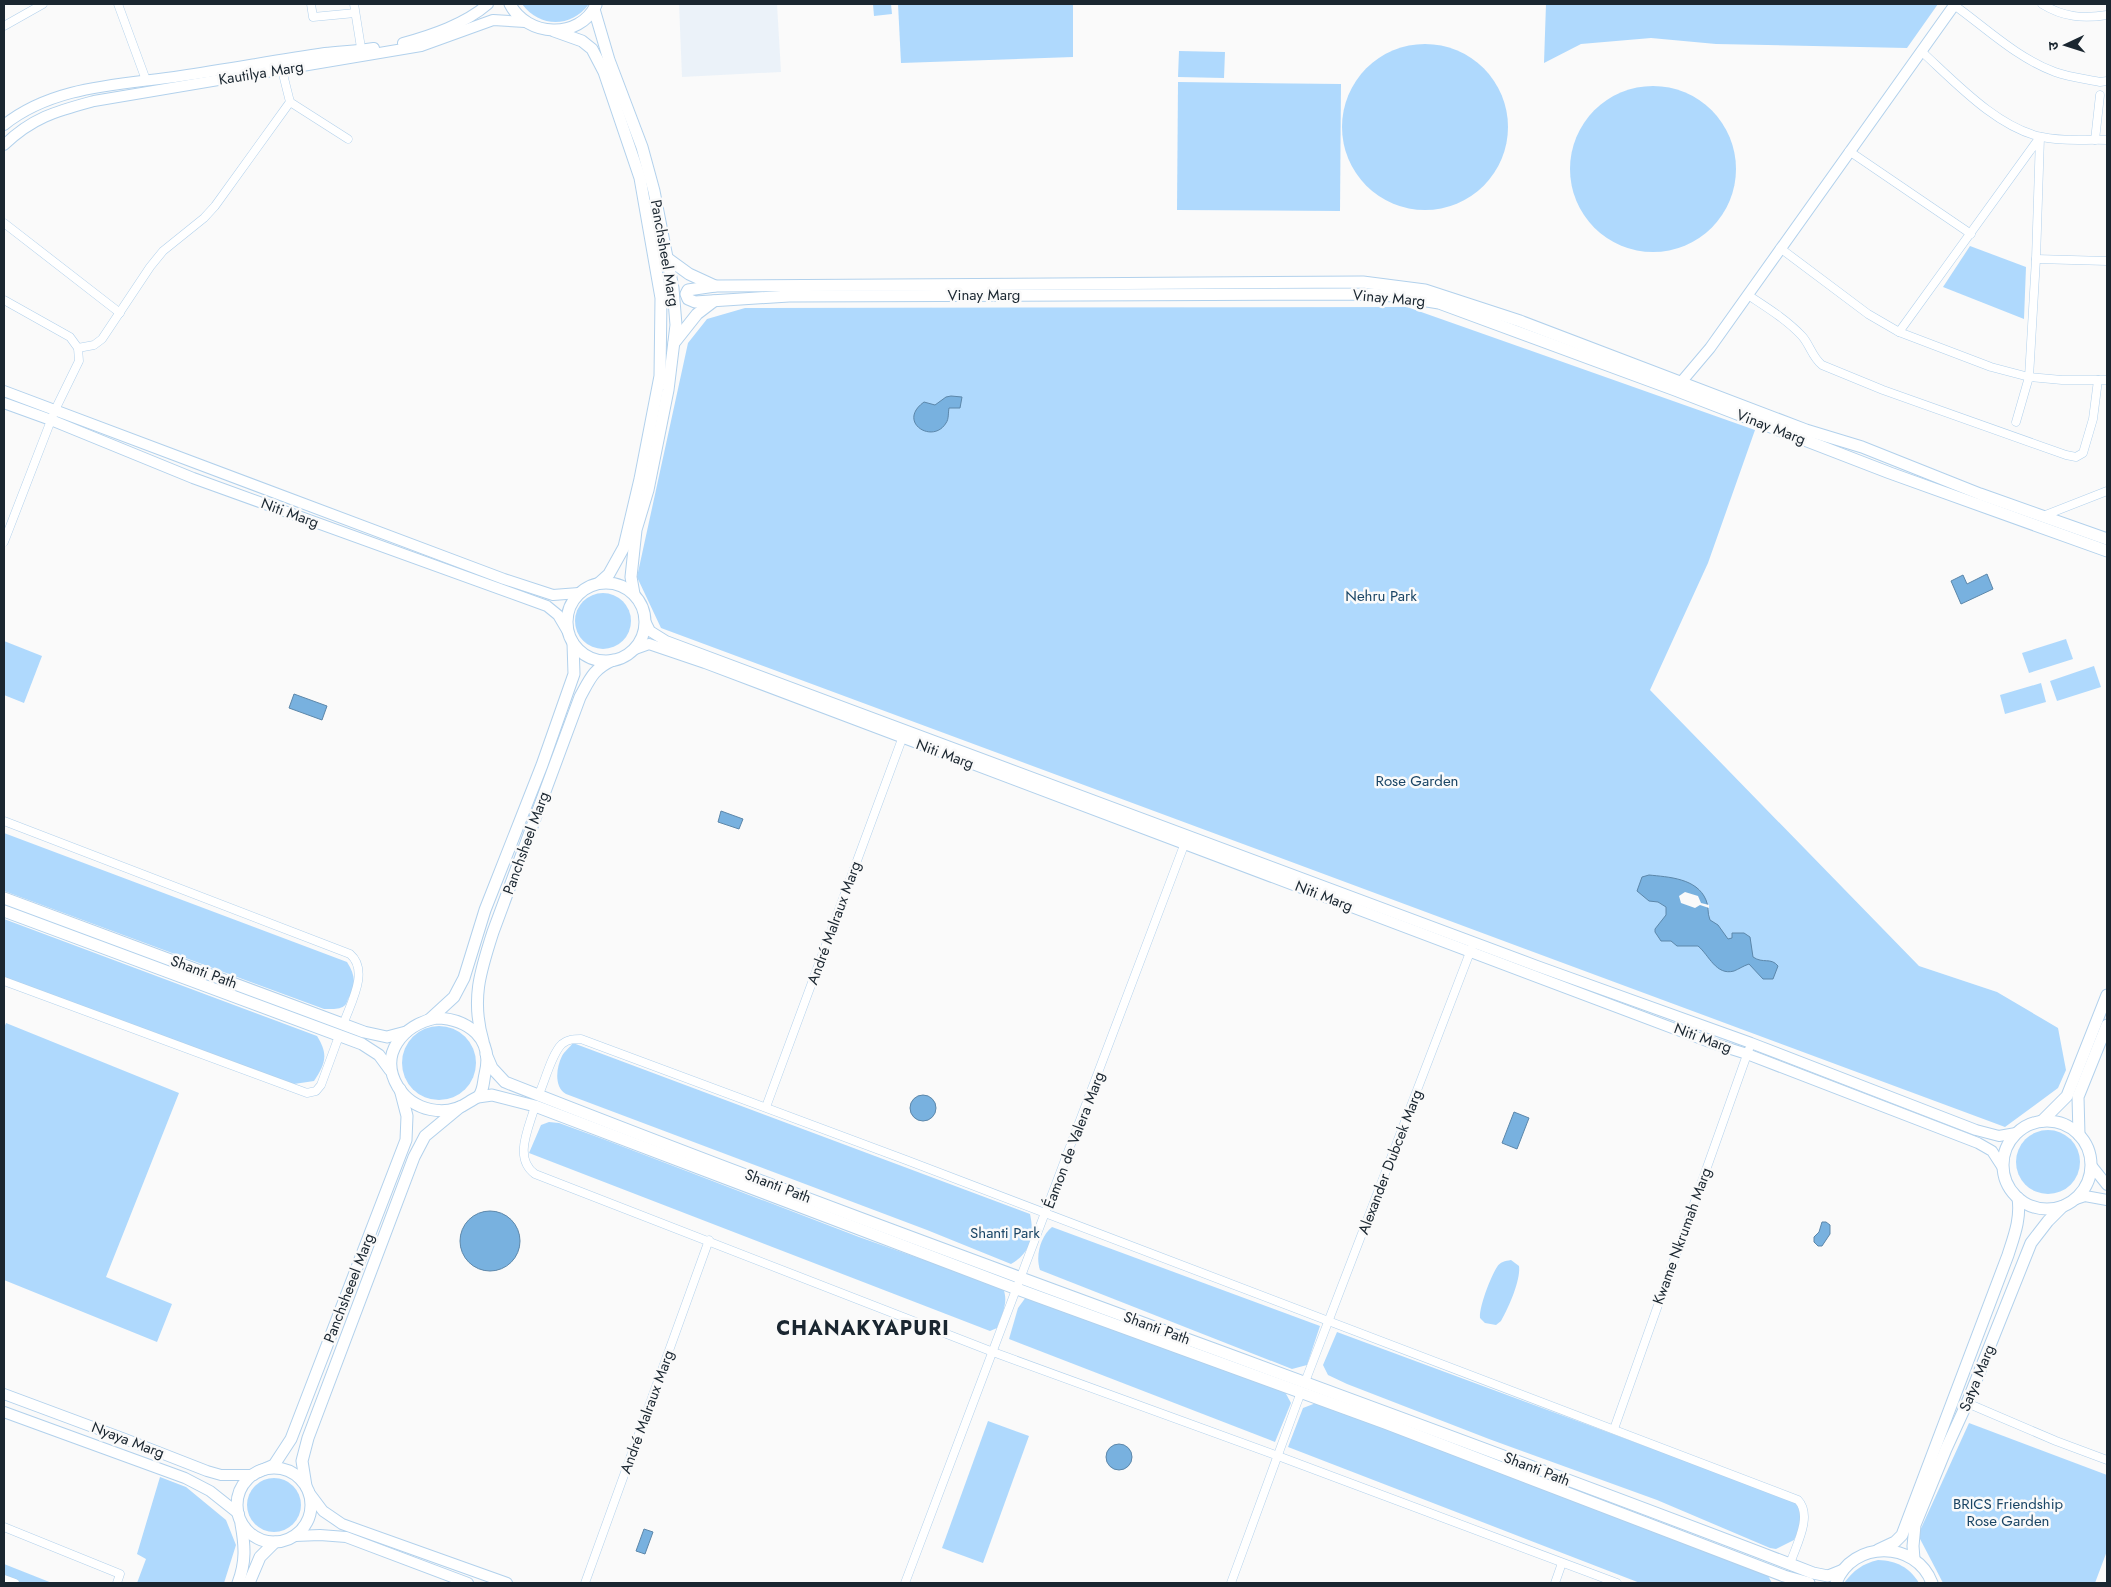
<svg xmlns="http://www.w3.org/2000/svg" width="2111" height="1587" viewBox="0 0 2111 1587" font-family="Jost,'Noto Sans Devanagari',sans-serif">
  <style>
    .built { fill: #ebf2f9 }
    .green { fill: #afd9fd }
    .water { fill: #78b1df; stroke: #5c87aa }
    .pier { fill: #fafafa }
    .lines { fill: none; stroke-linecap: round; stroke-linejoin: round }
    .minor-casing { stroke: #b2d1ec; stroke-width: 9 }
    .tertiary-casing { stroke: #b2d1ec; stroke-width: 12 }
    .secondary-casing { stroke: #b2d1ec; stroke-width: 13 }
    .minor { stroke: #fff; stroke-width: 8 }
    .tertiary { stroke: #fff; stroke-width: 10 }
    .secondary { stroke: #fff; stroke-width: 11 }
    .labels { text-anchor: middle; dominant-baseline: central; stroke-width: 5; stroke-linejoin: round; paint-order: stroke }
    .street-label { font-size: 15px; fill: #1a2630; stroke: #fafafa }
    .park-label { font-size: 15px; fill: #1a4565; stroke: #fafafa }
    .district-label { font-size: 20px; font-weight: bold; letter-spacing: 1px; fill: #1a2630; stroke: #fafafa }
  </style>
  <rect width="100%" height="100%" fill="#fafafa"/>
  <!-- built -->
  <polygon class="built" points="679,4 777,4 781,72 682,77"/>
  <!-- green -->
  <g class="green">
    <path d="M522,4H589C571,28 540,28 522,4Z"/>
    <polygon points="873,4 891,4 892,14 874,16"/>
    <polygon points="898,4 1073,4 1073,57 901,63"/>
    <polygon points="1546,4 1938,4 1907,48 1716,44 1651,38 1581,44 1544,63"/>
    <circle cx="1425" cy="127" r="83"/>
    <polygon points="1179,51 1225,52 1224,78 1178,77"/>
    <polygon points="1178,82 1341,84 1340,211 1177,210"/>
    <circle cx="1653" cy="169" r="83"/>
    <polygon points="1970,246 2026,267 2024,319 1943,287"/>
    <polygon points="1407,307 1755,430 1708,563 1650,690 1919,966 1997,992 2058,1028 2066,1070 2058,1088 2005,1127 661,628 637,577 688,343 707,319 745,308"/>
    <circle cx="603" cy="621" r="28"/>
    <polygon points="2066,639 2073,659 2029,673 2022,653"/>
    <polygon points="4,641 42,656 24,703 4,695"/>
    <polygon points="2094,666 2101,687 2057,701 2050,681"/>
    <polygon points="2041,683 2046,702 2005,714 2000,695"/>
    <path d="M4,833L347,962C355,974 357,986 348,999C347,1002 346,1005 344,1006C339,1010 329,1009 324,1009L4,891Z"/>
    <path d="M4,919L317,1036C329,1055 325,1064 314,1081L294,1084L4,977Z"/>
    <polygon points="6,1023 179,1093 106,1277 172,1304 157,1342 4,1280 4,1028"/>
    <circle cx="439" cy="1063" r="37"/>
    <path d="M573,1043L1030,1214C1035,1236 1030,1253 1011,1264L927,1230L566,1094C554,1087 556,1068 562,1056C564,1052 570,1047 573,1043Z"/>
    <path d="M549,1122L559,1123L603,1139L859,1237L1003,1288C1009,1302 1002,1314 997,1328L990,1331L529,1153L541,1125Z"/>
    <circle cx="2048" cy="1162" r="32"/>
    <path d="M1052,1227L1320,1326L1307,1365L1292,1369L1040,1270C1035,1255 1041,1236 1052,1227Z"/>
    <path d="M1511,1260L1519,1266C1521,1280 1508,1309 1501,1321L1496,1325L1485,1323L1480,1318C1479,1307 1491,1276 1497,1267C1500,1262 1505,1261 1511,1260Z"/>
    <polygon points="1026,1297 1285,1392 1291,1403 1275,1442 1009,1339 1018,1308"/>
    <path d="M1337,1332L1796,1502C1803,1517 1801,1527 1794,1540L1776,1549L1770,1548L1657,1500L1489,1439L1347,1384L1328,1375L1323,1365Z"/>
    <path d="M1316,1403C1467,1459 1617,1519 1767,1574L1772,1583H1640L1288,1447L1303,1408Z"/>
    <polygon points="988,1421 1029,1436 983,1563 942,1548"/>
    <polygon points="1969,1423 2107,1475 2107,1551 2095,1583 1943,1583 1918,1535"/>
    <polygon points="160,1477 186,1487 226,1520 236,1545 224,1583 137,1583 146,1559 137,1554"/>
    <circle cx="274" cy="1505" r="27"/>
    <path d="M1878,1560C1897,1561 1909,1567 1919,1583H1844C1854,1570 1862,1564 1878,1560Z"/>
    <polygon points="4,1564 52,1583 4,1583"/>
  </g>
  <!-- water -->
  <g class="water">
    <path d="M951,396L962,397L960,408H949C948,413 949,419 946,423C933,445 896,422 924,402L935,405L946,397Z"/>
    <polygon points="1987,574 1993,589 1961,604 1951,581 1963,575 1967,584"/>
    <polygon points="294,694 327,706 322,720 289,708"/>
    <polygon points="721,811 743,819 739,829 718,822"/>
    <path d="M1649,875C1668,877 1697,878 1706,900C1709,906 1707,913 1710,920L1718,925L1728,939L1732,938V933H1744L1750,937L1753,957C1763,964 1771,957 1778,966L1773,979H1763L1749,964C1743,966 1739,969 1734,971C1716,976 1709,955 1698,946H1677L1671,941H1661L1655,932V929L1666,915V907L1658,902L1649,901L1637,891L1642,877Z"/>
    <circle cx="923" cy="1108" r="13"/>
    <polygon points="1514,1112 1529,1118 1517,1149 1502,1143"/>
    <circle cx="490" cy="1241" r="30"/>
    <polygon points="1822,1222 1826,1222 1830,1225 1830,1234 1822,1246 1818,1246 1814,1242 1814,1237 1819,1232"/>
    <circle cx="1119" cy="1457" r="13"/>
    <polygon points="644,1529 653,1532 645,1554 636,1551"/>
  </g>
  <!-- pier -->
  <polygon class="pier" points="1685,892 1698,896 1701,903 1709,905 1709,908 1700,905 1695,908 1681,903 1679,896"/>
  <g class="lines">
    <!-- minor casing -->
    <g class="minor-casing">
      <g id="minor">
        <polyline points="118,4 146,80"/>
        <polyline points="311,4 313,17 355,13"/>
        <polyline points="354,4 362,54"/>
        <path d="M2042,4C2063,17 2083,19 2107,15"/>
        <path d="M1954,5C1986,28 2017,58 2055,72C2069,77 2085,79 2100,82L2107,81"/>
        <polyline points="4,26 43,4"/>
        <path d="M1921,51C1954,81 1997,128 2042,137C2064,142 2085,139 2107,140"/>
        <polyline points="290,102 348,139"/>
        <polygon points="2040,137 2036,259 2029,377 1991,367 1899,332"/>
        <polyline points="2095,140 2100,95"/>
        <polyline points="1849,151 1971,234"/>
        <polyline points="4,223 120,313"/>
        <polyline points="1780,248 1868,314 1899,332"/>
        <polyline points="2036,259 2107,261"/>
        <path d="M1748,295C1766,307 1786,319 1802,336C1810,345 1812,357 1822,365L1883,390L2066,455L2076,457L2083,453L2093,419L2098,380"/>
        <polyline points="4,300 70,337 78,348 79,361 55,410 4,542"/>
        <polyline points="78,348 94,345 102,339 150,267 163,251 204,218 215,206 290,102 282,70"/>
        <polyline points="2016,422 2029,377 2062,380 2107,380"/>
        <polyline points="2043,516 2107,491"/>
        <path d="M4,821L350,954C370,971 350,1004 343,1025"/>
        <polyline points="4,981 307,1093 316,1091 321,1085 339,1036"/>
        <path d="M539,1094C545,1081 552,1053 562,1044C568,1039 574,1039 581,1039L906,1160L1798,1500C1813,1516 1796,1545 1790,1564"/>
        <path d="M535,1106C529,1128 513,1158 535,1174L993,1352L1278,1456L1617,1583"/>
        <polyline points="766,1107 902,739"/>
        <polyline points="1305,1382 1472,947"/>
        <polyline points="1967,1403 2056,1441 2107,1460"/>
        <polyline points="1614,1429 1749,1049"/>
        <polyline points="4,1527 120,1574 117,1583"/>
        <polyline points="4,1579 15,1583"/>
        <polyline points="585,1583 709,1240"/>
        <polyline points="905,1583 1186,840"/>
        <polyline points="1231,1583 1301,1392"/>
        <polyline points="1555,1583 1562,1563"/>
      </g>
    </g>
    <!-- tertiary casing -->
    <g class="tertiary-casing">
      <g id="tertiary">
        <path d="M403,43C432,35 465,24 488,4"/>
        <path d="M4,125C54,85 121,85 181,76C229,69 277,60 325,53C341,51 357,51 374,48"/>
        <path d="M4,145C33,117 57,111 94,101L421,46L493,20L525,22"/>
        <polyline points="1677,387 1710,348 1955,4"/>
        <polyline points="4,391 504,579 553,595 579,593"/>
        <polyline points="4,403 51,420 193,478 547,606 558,615 568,632"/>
        <polyline points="645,621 650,631 666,641 1537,966 1751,1043 1976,1130 1999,1136 2016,1133"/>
        <polyline points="635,649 649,644 705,663 1712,1043 1747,1054 1978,1143 1992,1151 2003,1168"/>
        <polyline points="2091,1165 2107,1185"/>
        <polyline points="2076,1199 2085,1196 2107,1200"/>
        <polyline points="4,1394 125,1439 207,1471 221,1475 254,1475"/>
        <polyline points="4,1412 185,1478 210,1491 239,1514"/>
        <polyline points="308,1491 323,1511 342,1524 507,1583"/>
        <polyline points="295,1536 320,1535 346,1537 468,1583"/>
      </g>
    </g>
    <!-- secondary casing -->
    <g class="secondary-casing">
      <g id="secondary">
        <path d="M510,4C527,37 579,40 596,5"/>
        <polyline points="594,9 609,60 642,147 654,191 673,288 676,325 668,390 648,490 636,530 631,577 634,594"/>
        <polyline points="554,31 582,41 592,49 604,72 640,178 661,298 660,376 640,479 624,547 609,574 599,583"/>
        <polyline points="667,258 689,274 715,286 1363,282 1425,290 1520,321 1806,430 1862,447 1980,494 2107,539"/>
        <polyline points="715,286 688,290 686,294 688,299 695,302 789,296 1371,294 1403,297 1439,303 1675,390 1890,473 2107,551"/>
        <polyline points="674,343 697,314 714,301"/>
        <circle cx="606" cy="622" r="39"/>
        <polyline points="4,898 364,1032 387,1037 406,1032"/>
        <polyline points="4,911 362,1044 379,1055 390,1070"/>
        <path d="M436,1018C469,1019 494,1039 485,1074C483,1082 484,1089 479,1096C476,1098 472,1100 469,1102C446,1118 413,1111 398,1087C378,1054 403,1025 436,1018Z"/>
        <polyline points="430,1019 454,997 464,978 485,910 542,765 574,674 573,643"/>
        <path d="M483,1041C471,1000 480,972 493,932L580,697C590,679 593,669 613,660"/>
        <path d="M486,1054L492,1068L505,1082C938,1253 1379,1405 1813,1573L1828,1576L1843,1570"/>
        <polyline points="478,1097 492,1095 535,1106 1017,1289 1385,1423 1784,1576 1809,1583"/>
        <circle cx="2047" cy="1165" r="44"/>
        <polyline points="2042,1121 2067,1096 2107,995"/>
        <polyline points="2079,1135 2078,1097 2107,1025"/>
        <circle cx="274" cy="1505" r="37"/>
        <polyline points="258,1472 274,1465 291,1439 406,1140 407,1116 400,1089"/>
        <polyline points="306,1486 302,1461 308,1438 414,1157 425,1136 460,1107"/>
        <path d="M1878,1550L1895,1542L1902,1535L2008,1255C2014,1236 2021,1219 2018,1198"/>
        <polyline points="1914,1559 1913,1546 1915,1525 1946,1449 1967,1403 2031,1243 2048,1221 2063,1206"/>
        <path d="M238,1583C246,1562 245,1546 241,1524"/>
        <polyline points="249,1583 260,1557 275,1542"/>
        <path d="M1836,1583C1852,1540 1916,1540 1932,1583"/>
      </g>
    </g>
    <!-- minor -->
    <use href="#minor" class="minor"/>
    <!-- tertiary -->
    <use href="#tertiary" class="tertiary"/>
    <!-- secondary -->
    <use href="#secondary" class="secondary"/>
  </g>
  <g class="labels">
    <!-- street labels -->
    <g class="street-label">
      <text transform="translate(261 73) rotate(-9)">Kautilya Marg</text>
      <text transform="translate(665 253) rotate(80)">Panchsheel Marg</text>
      <text x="984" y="295">Vinay Marg</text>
      <text transform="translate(1389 298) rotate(5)">Vinay Marg</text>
      <text transform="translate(1771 427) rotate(21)">Vinay Marg</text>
      <text transform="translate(290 513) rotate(20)">Niti Marg</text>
      <text transform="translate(945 754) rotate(20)">Niti Marg</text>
      <text transform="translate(526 843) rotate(-70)">Panchsheel Marg</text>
      <text transform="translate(1324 896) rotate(21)">Niti Marg</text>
      <text transform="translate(834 923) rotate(-70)">André Malraux Marg</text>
      <text transform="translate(204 972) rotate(20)">Shanti Path</text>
      <text transform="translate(1703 1038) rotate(20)">Niti Marg</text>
      <text transform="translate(1074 1140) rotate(-69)">Éamon de Valera Marg</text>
      <text transform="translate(1390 1162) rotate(-69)">Alexander Dubcek Marg</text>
      <text transform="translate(778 1186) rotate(21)">Shanti Path</text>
      <text transform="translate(1682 1236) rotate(-70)">Kwame Nkrumah Marg</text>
      <text transform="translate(349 1288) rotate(-69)">Panchsheeel Marg</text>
      <text transform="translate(1157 1328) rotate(20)">Shanti Path</text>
      <text transform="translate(1977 1378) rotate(-68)">Satya Marg</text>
      <text transform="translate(647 1412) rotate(-70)">André Malraux Marg</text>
      <text transform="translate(128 1440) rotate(21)">Nyaya Marg</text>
      <text transform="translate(1537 1469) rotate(21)">Shanti Path</text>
    </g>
    <!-- park labels -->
    <g class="park-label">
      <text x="1381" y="596">Nehru Park</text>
      <text x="1417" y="781">Rose Garden</text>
      <text x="1005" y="1233">Shanti Park</text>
      <text x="2008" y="1504">BRICS Friendship<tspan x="2008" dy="17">Rose Garden</tspan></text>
    </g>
    <!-- district labels -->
    <g class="district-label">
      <text x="863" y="1328">CHANAKYAPURI</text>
    </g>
  </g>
  <!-- border -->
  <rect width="2111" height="1587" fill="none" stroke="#1a2630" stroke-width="10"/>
  <!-- north arrow -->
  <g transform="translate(2066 45) rotate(266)" stroke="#fafafa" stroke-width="4" paint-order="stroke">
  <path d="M0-4L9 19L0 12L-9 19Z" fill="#1a2630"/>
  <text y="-8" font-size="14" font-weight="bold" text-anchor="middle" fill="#1a2630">उ</text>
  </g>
</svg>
